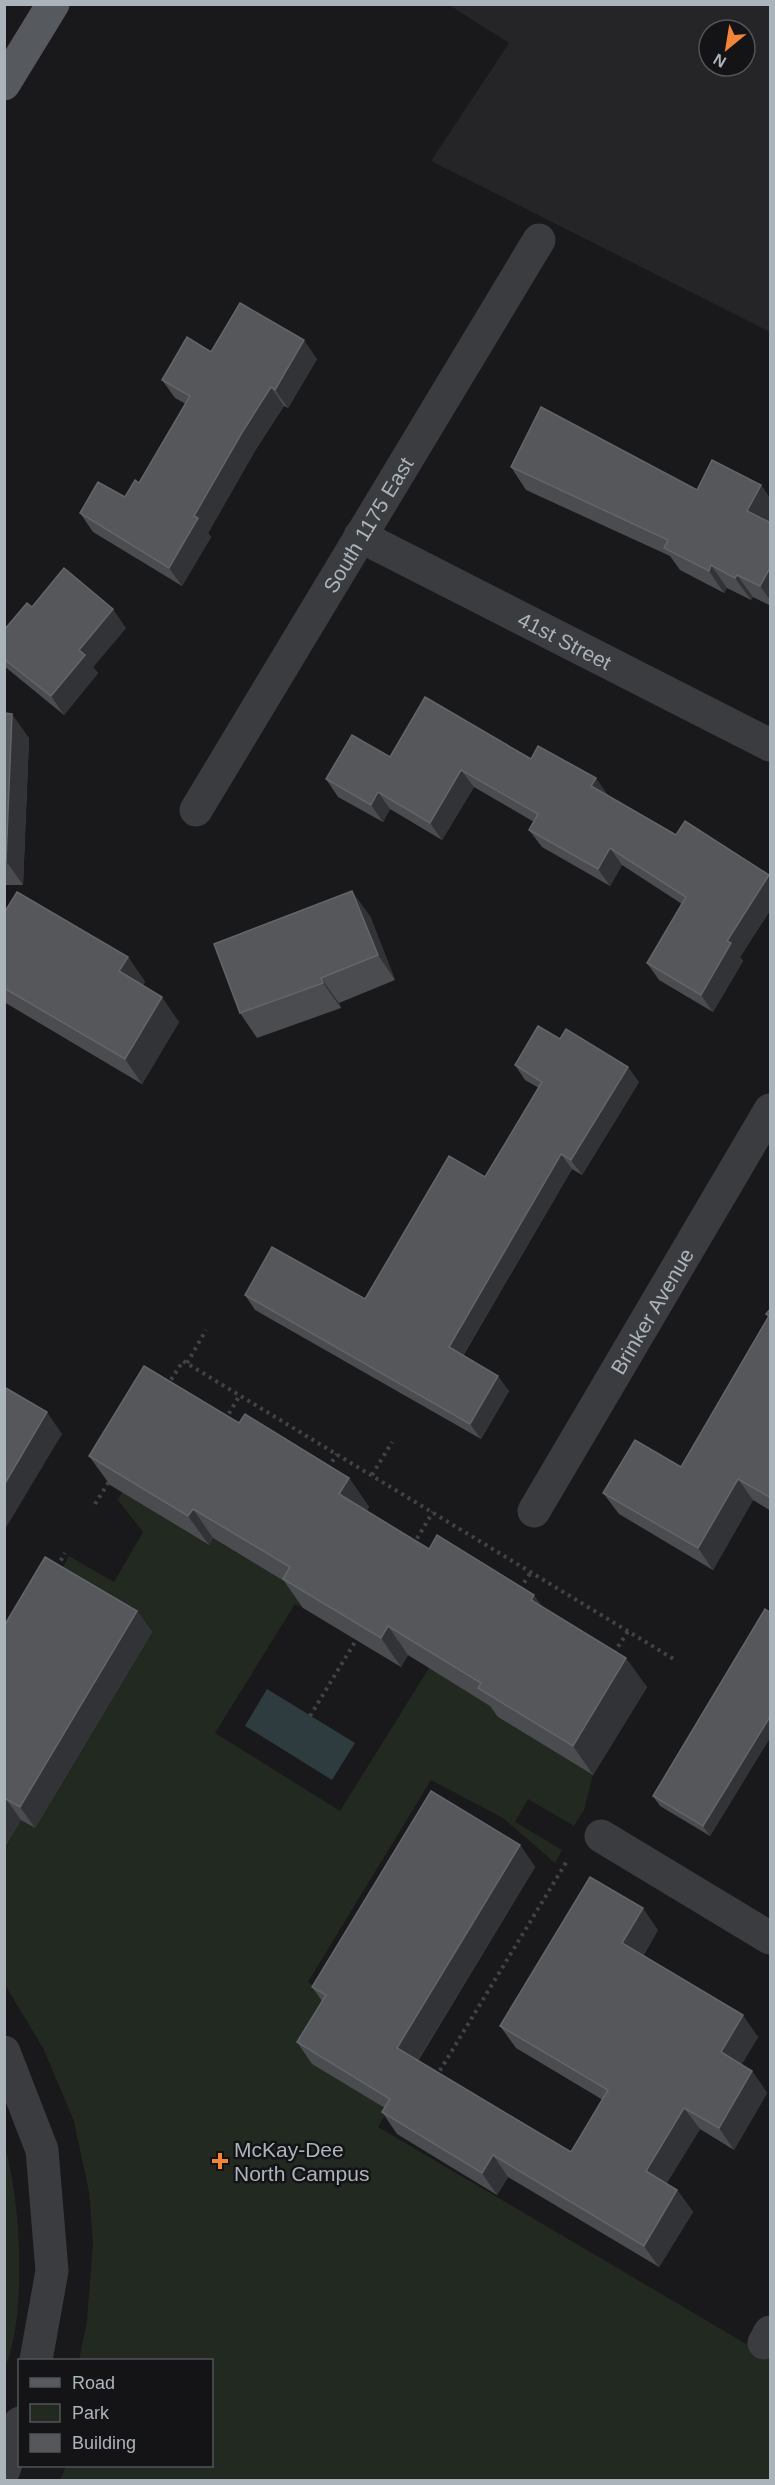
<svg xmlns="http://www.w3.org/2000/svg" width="775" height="2485" viewBox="0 0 775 2485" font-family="Arial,sans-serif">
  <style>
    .built { fill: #252528; fill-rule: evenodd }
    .green { fill: #212920 }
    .water { fill: #2e3c3f }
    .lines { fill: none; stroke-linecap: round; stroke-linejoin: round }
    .path { stroke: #404347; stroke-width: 4; stroke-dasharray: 3 4.5; stroke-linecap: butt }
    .minor { stroke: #3a3c40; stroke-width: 33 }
    .primary { stroke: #565a5f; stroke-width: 33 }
    .wall { fill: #4a4c50 }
    .shaded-wall { fill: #323336 }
    .building { fill: #55575b; stroke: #62666a; stroke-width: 1.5 }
    .poi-dot { fill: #f2853a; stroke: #141416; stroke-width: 2 }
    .labels { text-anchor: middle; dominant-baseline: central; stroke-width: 5; stroke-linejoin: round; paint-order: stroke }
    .street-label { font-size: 21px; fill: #abb4ba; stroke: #141416 }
    .poi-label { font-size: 21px; fill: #abb4ba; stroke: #141416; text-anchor: start }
  </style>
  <rect width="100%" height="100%" fill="#19191b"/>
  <!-- built -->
  <path class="built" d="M449,5H770V332L431,161L509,43ZM709,30H745V66H709Z"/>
  <!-- green -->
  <g class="green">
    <polygon points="122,1492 208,1545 213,1538 310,1596 303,1608 295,1604 215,1733 340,1811 429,1668 502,1712 499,1717 593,1775 584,1810 574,1826 528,1799 515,1822 562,1850 555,1863 503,1818 431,1780 308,1982 333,1998 388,2110 378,2127 770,2358 770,2480 60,2480 66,2466 212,2466 212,2360 79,2360 87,2321 93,2242 89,2192 74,2121 43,2048 5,1985 5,1849 21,1820 35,1828 58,1576 69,1556 114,1582 143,1532 118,1500"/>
    <path d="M5,2148C21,2200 27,2318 5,2367Z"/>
  </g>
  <!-- water -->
  <polygon class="water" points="267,1689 355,1743 332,1780 245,1726"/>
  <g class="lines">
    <!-- path -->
    <g class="path">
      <polyline points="187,1363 206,1330"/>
      <polyline points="167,1386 183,1361 677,1661"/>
      <polyline points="225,1420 240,1395"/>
      <polyline points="328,1468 337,1454"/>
      <polyline points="372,1475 392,1442"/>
      <polyline points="95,1504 110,1480"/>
      <polyline points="413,1545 433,1512"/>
      <polyline points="57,1567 65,1553"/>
      <polyline points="520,1589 531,1572"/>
      <polyline points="614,1653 628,1631"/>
      <polyline points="310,1716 358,1637"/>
      <polyline points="436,2077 567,1861"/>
    </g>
    <!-- minor -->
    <g class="minor">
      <path id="s1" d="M360,536L770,745"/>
      <path id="s2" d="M196,810L539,240"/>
      <path id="s3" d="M534,1511L770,1110"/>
      <polyline points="601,1836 770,1938"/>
      <polyline points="4,2052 42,2150 52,2271 36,2360"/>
      <polyline points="764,2343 770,2332"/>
      <polyline points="4,2470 20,2423"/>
    </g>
    <!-- primary -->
    <polyline class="primary" points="4,84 53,4"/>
  </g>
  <!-- wall -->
  <g class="wall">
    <polygon points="211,352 317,359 288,408 284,406 256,449 208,533 211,537 182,586 93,532 80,513 125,497 139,483 186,404 175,398 162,380"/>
    <polygon points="511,467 697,490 761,485 771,500 771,519 769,522 771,523 771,606 753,597 751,600 727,588 724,593 680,570 670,556 526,490"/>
    <polygon points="32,607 126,628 93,667 98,673 64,715 4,666 4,630"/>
    <polygon points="4,713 29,738 23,885 4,885"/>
    <polygon points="390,757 531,759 608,795 676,835 769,875 771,877 771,909 740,957 743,961 713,1012 659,980 647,963 682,904 622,865 610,886 542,847 529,830 534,822 474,787 442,840 390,809 383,822 338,797 326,779"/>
    <polygon points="4,913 128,957 145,982 143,985 179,1022 142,1084 4,1002"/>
    <polygon points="370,916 395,980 339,1003 341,1008 257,1038 240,1013"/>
    <polygon points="560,1039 639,1082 582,1175 572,1169 463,1356 509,1391 481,1439 255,1310 245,1295 365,1299 485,1177 539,1088 525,1080 515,1065"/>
    <polygon points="771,1308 771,1511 753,1500 713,1570 619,1514 603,1493 681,1467 768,1317 766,1314"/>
    <polygon points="239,1423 349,1478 369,1507 366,1511 429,1549 543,1608 647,1687 593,1775 498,1717 490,1706 408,1655 401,1667 303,1608 284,1581 213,1538 209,1545 110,1485 89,1456"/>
    <polygon points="137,1611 152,1632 35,1828 21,1820 4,1849 4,1626"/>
    <polygon points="771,1613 771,1736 710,1836 660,1806 653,1796"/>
    <polygon points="520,1845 535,1867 418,2061 571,2152 603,2100 516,2048 500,2026 658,1930 643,1956 758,2037 741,2065 752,2071 767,2093 734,2150 700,2129 666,2183 677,2190 693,2212 659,2267 508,2177 497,2195 397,2134 382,2112 385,2108 312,2064 297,2042 322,2001 312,1987"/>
  </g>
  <!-- shaded-wall -->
  <g class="shaded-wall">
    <polygon points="304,340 317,359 288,408 275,390"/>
    <polygon points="271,387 284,406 256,449 208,533 211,537 182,586 169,568 194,516 243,431"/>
    <polygon points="761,485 771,500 771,519 763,533 747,511"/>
    <polygon points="711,565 727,588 724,593 709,571"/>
    <polygon points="771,566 771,601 760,586"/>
    <polygon points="737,575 753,597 751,600 735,578"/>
    <polygon points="113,609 126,628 93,667 98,673 64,715 51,696 79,650"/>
    <polygon points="12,714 29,738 23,885 6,861"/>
    <polygon points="461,770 474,787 442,840 430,823"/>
    <polygon points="596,778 608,795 591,786"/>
    <polygon points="378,792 390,809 383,822 371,805"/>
    <polygon points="610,848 622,865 610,886 598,869"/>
    <polygon points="769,875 771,877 771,909 740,957 743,961 713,1012 701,995 727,941"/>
    <polygon points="352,891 370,916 395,980 378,955"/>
    <polygon points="128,957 145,982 136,996 119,971"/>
    <polygon points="321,978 339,1003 341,1008 323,983"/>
    <polygon points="162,997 179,1022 142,1084 125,1059"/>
    <polygon points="628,1067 639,1082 582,1175 571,1160"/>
    <polygon points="561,1154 572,1169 459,1362 449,1347"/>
    <polygon points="498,1376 509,1391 481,1439 470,1424"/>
    <polygon points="47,1412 62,1434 4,1531 4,1485"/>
    <polygon points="349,1478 369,1507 359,1524 339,1494"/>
    <polygon points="738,1479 753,1500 713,1570 698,1548"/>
    <polygon points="193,1509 213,1538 209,1545 188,1516"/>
    <polygon points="534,1595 555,1624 531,1600"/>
    <polygon points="137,1611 152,1632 35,1828 20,1807"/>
    <polygon points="388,1626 408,1655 401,1667 381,1638"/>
    <polygon points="626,1658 647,1687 593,1775 573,1746"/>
    <polygon points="771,1715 771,1736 710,1836 703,1826"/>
    <polygon points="6,1799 21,1820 4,1849 4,1802"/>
    <polygon points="520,1845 535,1867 412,2070 397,2048"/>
    <polygon points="643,1908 658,1930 637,1965 622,1943"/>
    <polygon points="743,2015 758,2037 736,2074 721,2052"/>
    <polygon points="752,2071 767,2093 734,2150 719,2128"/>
    <polygon points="684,2108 700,2129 661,2193 646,2171"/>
    <polygon points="493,2155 508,2177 497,2195 482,2173"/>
    <polygon points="677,2190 693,2212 659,2267 644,2246"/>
  </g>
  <!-- building -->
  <g class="building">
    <polygon points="240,303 304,340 275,390 271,387 243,431 194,516 198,518 169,568 80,513 98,482 125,497 135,480 139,483 190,396 162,380 187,337 211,352"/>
    <polygon points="541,407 697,490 712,460 761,485 747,511 771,523 771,566 760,586 737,575 735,578 711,565 709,571 664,548 668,540 511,467"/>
    <polygon points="64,568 113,609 79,650 85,655 51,696 4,659 4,630 27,603 32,607"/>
    <polygon points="425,697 531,759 538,746 596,778 591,786 676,835 685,821 769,875 727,941 731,943 701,995 647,963 686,897 610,848 598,869 529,830 538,814 461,770 430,823 378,792 371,805 326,779 352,735 390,757"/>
    <polygon points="4,713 12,714 6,861 4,860"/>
    <polygon points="352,891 378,955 321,978 323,983 240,1013 214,944"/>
    <polygon points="17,892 128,957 119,971 162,997 125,1059 4,988 4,913"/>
    <polygon points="538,1026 560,1039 566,1029 628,1067 571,1160 561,1154 449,1347 498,1376 470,1424 245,1295 272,1247 365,1299 449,1156 485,1177 542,1082 515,1065"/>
    <polygon points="771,1308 771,1498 738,1479 698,1548 603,1493 635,1440 681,1467 769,1316 766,1314"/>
    <polygon points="144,1366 239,1423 245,1414 349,1478 339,1494 429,1549 437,1535 534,1595 531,1600 626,1658 573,1746 478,1688 481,1683 388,1626 381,1638 283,1579 290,1567 193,1509 188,1516 89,1456"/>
    <polygon points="4,1387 47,1412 4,1485"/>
    <polygon points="45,1557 137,1611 20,1807 6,1799 4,1802 4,1626"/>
    <polygon points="765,1609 771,1613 771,1715 703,1826 653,1796"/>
    <polygon points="431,1791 520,1845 397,2048 571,2152 608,2090 500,2026 590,1877 643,1908 622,1943 743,2015 721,2052 752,2071 719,2128 684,2108 646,2171 677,2190 644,2246 493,2155 482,2173 382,2112 390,2099 297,2042 326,1995 312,1987"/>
  </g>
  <!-- markers -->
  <path class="poi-dot" d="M217 2152h6v6h6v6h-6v6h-6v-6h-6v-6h6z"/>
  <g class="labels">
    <!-- street labels -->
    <g class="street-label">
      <text stroke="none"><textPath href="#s2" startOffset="333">South 1175 East</textPath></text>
      <text stroke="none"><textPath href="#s1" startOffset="230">41st Street</textPath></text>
      <text stroke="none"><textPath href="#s3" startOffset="232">Brinker Avenue</textPath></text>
    </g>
    <!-- poi labels -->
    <g class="poi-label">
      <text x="234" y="2149">McKay-Dee<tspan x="234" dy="24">North Campus</tspan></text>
    </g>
  </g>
  <!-- border -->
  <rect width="775" height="2485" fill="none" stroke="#abb4ba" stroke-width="12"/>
  <!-- legend -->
  <rect x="18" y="2359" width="195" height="108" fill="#141416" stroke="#505458" stroke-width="1.5"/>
  <rect x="30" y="2378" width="30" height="9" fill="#565a5f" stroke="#505458" stroke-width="1.5"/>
  <text x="72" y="2389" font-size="18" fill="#abb4ba">Road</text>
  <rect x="30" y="2404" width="30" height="18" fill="#212920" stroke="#505458" stroke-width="1.5"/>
  <text x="72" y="2419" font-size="18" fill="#abb4ba">Park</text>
  <rect x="30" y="2434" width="30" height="18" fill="#55575b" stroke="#505458" stroke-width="1.5"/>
  <text x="72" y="2449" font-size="18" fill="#abb4ba">Building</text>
  <!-- north arrow -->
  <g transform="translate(727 48) rotate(210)"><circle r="28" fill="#141416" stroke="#505458" stroke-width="1.5"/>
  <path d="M0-4.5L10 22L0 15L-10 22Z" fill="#f2853a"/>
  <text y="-9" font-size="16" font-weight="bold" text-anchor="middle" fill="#abb4ba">N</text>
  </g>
</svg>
